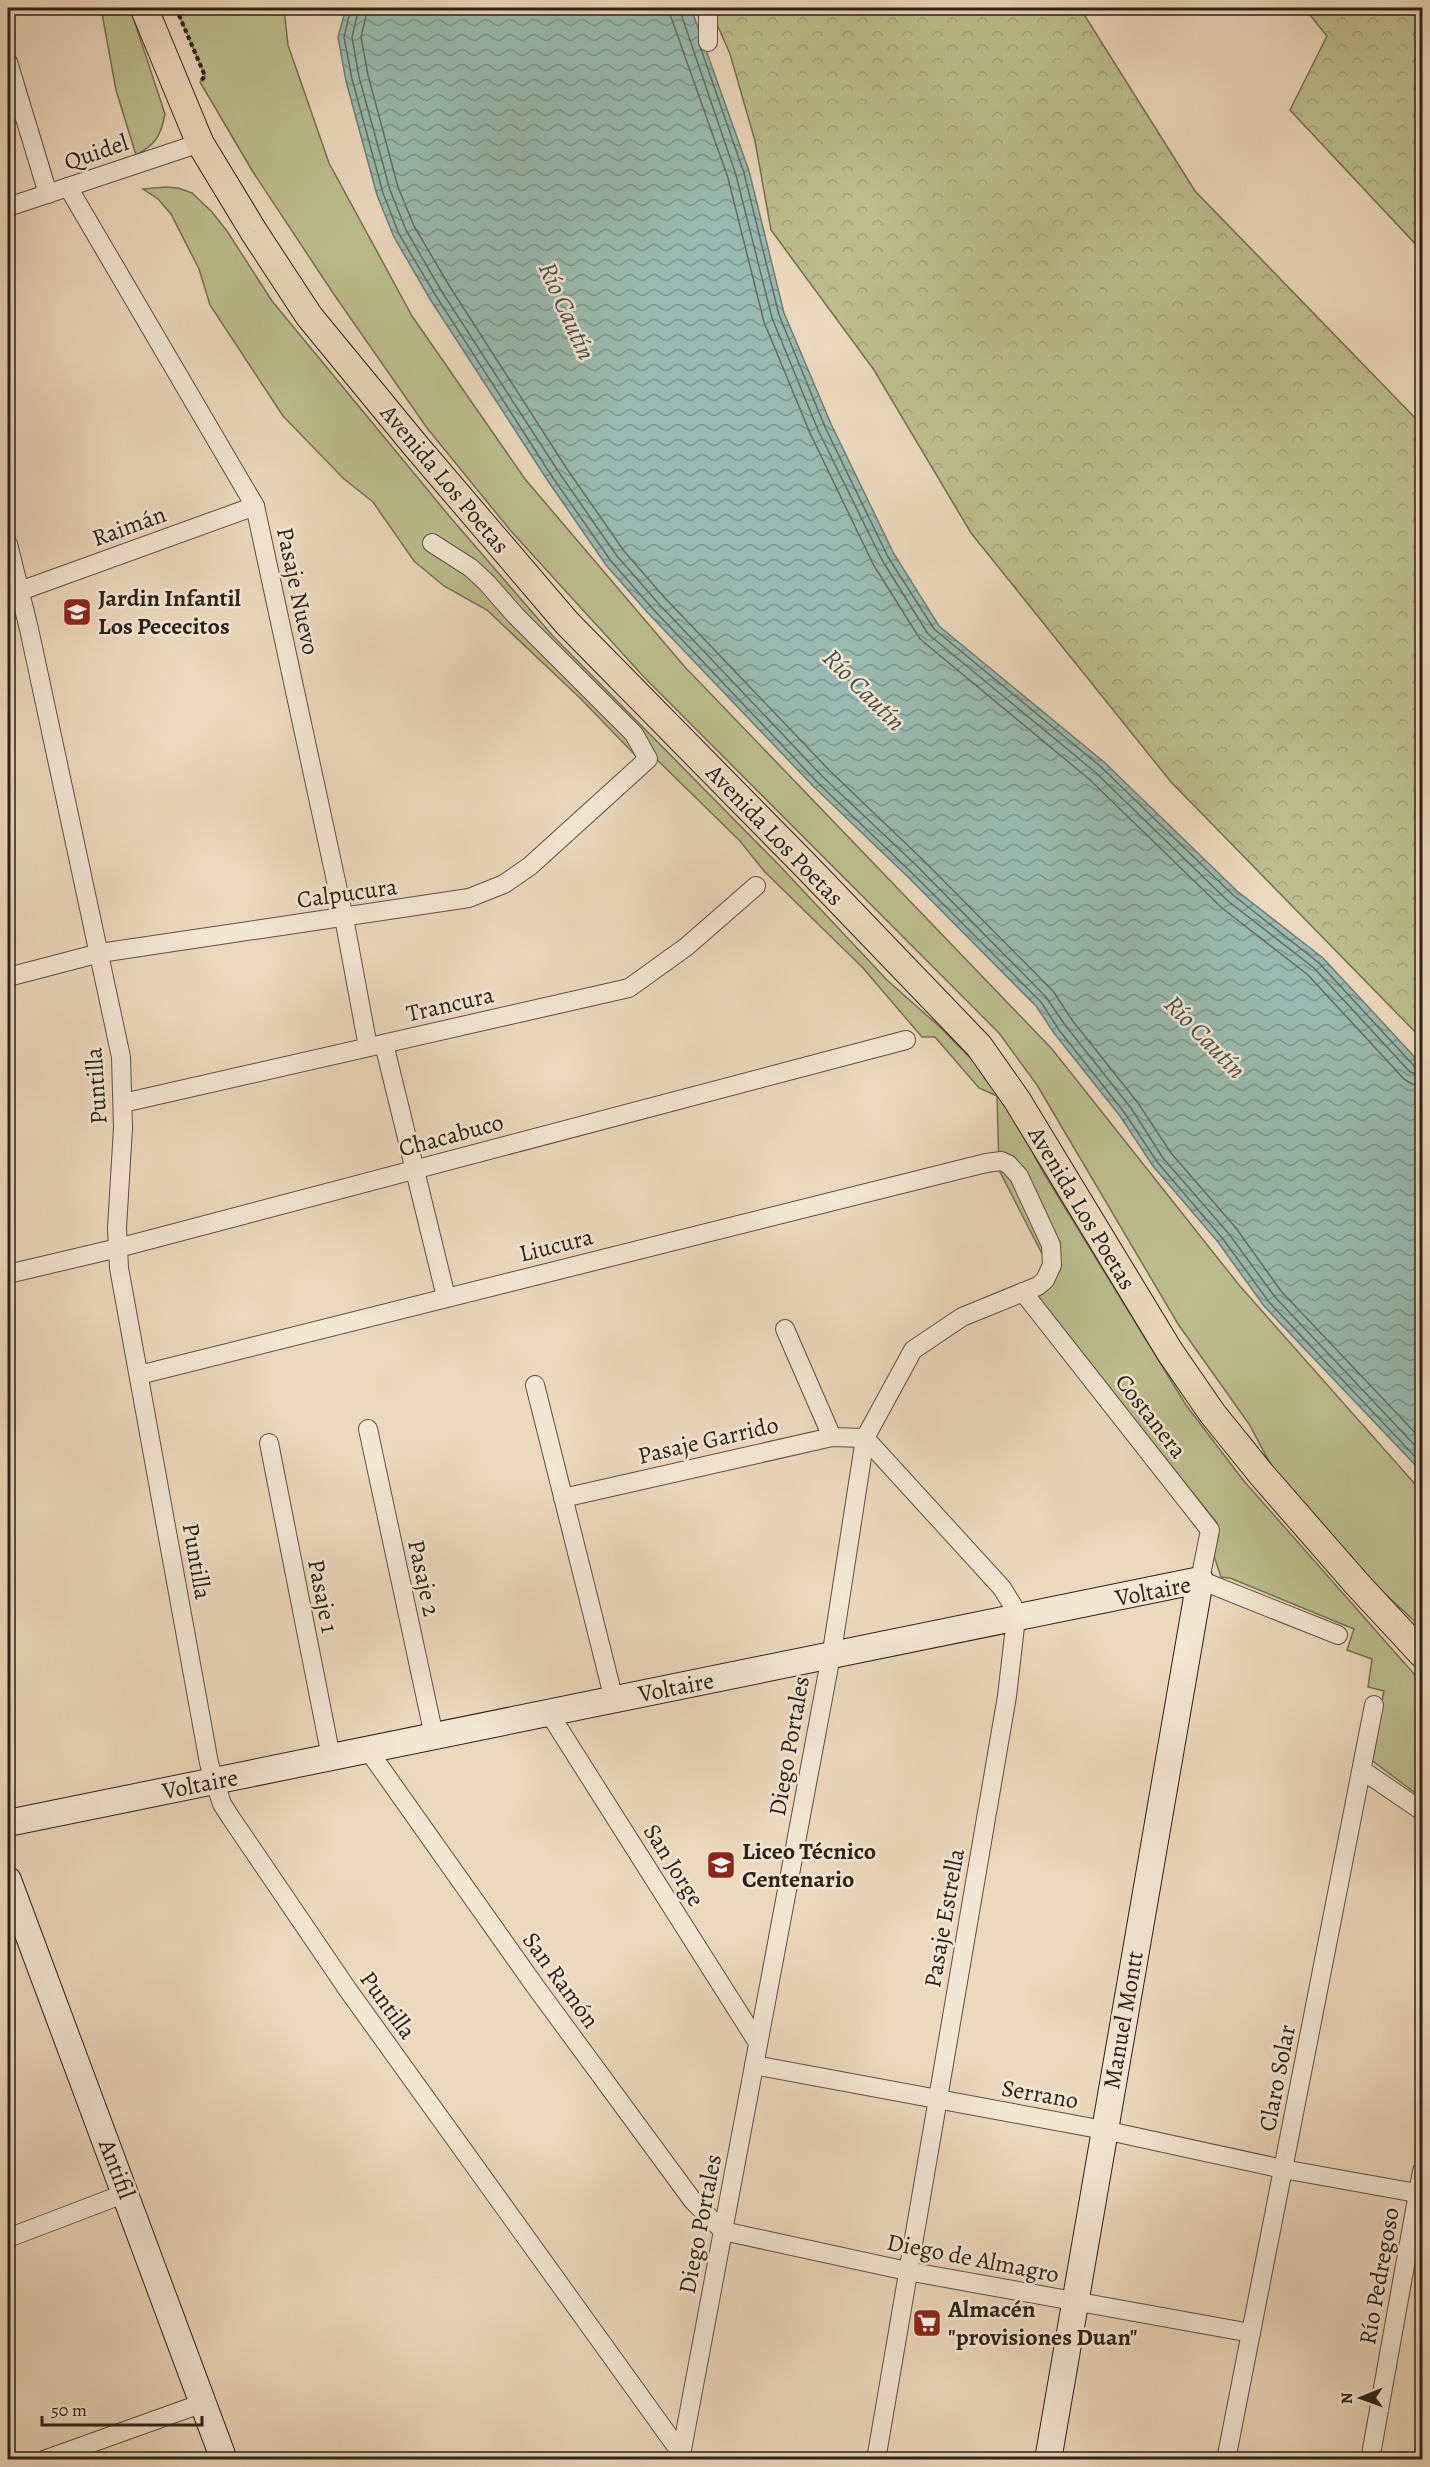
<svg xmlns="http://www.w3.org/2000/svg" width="1430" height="2467" viewBox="0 0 1430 2467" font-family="Alegreya,serif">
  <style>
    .green { fill: #bcbe8e; stroke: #747052; stroke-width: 1.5 }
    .forest { fill: url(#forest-crowns); stroke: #747052; stroke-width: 1.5 }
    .water { fill: url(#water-waves); stroke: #6e7d72; stroke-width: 1.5 }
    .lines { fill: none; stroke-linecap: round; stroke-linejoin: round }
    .shore { stroke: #636e62; stroke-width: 1.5 }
    .street-casing { stroke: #5d4f3f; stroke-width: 20 }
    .secondary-casing { stroke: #2d2115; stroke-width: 28 }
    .primary-casing { stroke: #2d2115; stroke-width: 29 }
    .path { stroke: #2d2115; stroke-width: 4; stroke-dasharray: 4.5 3; stroke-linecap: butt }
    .street { stroke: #f3e6d3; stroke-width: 18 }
    .secondary { stroke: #f3e6d3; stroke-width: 26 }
    .primary { stroke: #ecd8bc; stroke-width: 27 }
    .labels { text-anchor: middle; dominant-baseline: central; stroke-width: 5; stroke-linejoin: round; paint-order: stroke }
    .street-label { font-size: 24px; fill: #2d2115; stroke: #f3e6d3 }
    .poi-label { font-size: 24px; font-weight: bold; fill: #2d2115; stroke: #f3e6d3; text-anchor: start }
    .water-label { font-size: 26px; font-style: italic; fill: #4d4f44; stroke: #f3e6d3 }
  </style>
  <defs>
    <pattern id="forest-crowns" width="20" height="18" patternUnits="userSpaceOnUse" patternTransform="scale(1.5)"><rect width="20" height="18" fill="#bcbe8e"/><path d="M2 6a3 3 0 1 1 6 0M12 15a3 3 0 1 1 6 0" fill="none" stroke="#a2a37a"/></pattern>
    <pattern id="water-waves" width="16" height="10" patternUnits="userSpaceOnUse" patternTransform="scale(1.5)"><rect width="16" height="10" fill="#99bab0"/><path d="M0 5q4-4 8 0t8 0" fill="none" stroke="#7d978e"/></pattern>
  </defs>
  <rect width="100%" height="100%" fill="#ecd8bc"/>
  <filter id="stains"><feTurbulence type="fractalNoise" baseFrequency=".00333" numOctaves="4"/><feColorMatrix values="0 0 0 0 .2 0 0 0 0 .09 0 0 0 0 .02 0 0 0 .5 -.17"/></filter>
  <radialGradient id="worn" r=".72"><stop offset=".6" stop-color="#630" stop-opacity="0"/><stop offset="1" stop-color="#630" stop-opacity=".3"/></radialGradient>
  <!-- green -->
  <g class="green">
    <path d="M101,8H130L165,114C161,136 155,145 136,155L116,90Z"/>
    <polygon points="176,8 284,8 288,45 329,163 412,316 525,479 684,666 1052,1049 1239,1285 1422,1492 1422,1628 1371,1581 1278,1478 1249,1424 1178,1324 1037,1085 999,1033 643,676 510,530 427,428 333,293 253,172 200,82 205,76"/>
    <polygon points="166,187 178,188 192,193 212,212 227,231 272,301 450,517 552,635 778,864 887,980 941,1028 979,1067 1005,1100 1043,1172 1186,1405 1243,1480 1422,1683 1422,1798 1370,1759 1384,1691 1368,1687 1372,1659 1347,1650 1354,1629 1230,1578 1221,1577 1214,1556 1217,1523 1028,1288 1053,1275 999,1170 997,1096 979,1088 935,1037 922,1037 863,968 764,871 740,841 644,747 635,755 581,699 487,610 444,586 414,561 373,502 344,479 283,416 210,305 199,269 171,214 158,199 143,189"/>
  </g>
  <!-- forest -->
  <g class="forest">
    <polygon points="710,8 1080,8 1195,191 1422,425 1422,1039 1171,782 971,533 874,370 771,230 755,141 730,54"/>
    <polygon points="1304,8 1422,8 1422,251 1290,110 1327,36"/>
  </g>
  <!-- water -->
  <polygon class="water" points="346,8 691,8 749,171 784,313 831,424 894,554 939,626 1104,762 1237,891 1323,958 1422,1065 1422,1472 1264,1306 1218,1242 1153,1166 1120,1116 1054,1033 1036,1006 907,876 813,786 648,613 606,565 548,481 430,299 394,237 377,195 346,81 338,37"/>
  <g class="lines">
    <!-- shore -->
    <g class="shore">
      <polyline points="351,8 344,37 352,79 383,193 399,234 436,296 553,478 611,561 652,608 817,782 911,872 1041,1002 1059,1030 1124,1112 1158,1163 1223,1239 1269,1302 1422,1464"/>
      <polyline points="359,8 352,37 359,77 390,190 406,230 442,292 560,474 617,556 658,603 823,777 917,866 1046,997 1065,1025 1131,1108 1163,1158 1229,1234 1275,1297 1422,1453"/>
      <polyline points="368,8 361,37 368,75 398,187 414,226 450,287 567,469 624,551 664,597 829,770 923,860 1053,991 1072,1020 1138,1103 1171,1153 1236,1228 1281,1291 1422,1440"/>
      <polyline points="670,8 671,17 728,178 764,322 810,433 873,564 920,639 1089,779 1222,908 1308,975 1404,1079 1412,1084 1422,1085"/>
      <polyline points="679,8 736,175 772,318 818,430 882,560 928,634 1095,772 1228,901 1314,968 1410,1072 1422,1076"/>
      <polyline points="701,49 744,173 779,315 825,427 888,557 934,629 1100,766 1233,895 1319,963 1415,1067 1422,1069"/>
    </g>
    <!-- street casing -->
    <g class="street-casing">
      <g id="street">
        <polyline points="708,8 708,42"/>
        <polyline points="8,62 48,194"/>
        <polyline points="68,187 255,506 344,918 368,1047"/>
        <polyline points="8,207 200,143"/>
        <polyline points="8,544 29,629 121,1057 123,1128 117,1228 119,1268 209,1763 222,1804 231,1818 348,1990 681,2453"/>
        <polyline points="20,591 255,506"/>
        <polyline points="8,977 100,953 469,898 504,884 530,866 648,759 634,734 516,616 487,583 471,568 432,543"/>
        <polyline points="384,1044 446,1297"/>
        <polyline points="123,1103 629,988 686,947 756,886"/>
        <polyline points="8,1274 118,1248 906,1040"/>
        <polyline points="1023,1292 1210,1530 1200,1580 1338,1635"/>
        <polyline points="785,1329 832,1437"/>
        <polyline points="139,1375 986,1163 1001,1161 1008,1164 1019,1176 1051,1245 1052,1265 1045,1280 1038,1286 962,1317 913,1350 865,1438 833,1645 680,2460"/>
        <polyline points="535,1385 614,1700"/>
        <polyline points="368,1429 434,1736"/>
        <polyline points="269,1443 331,1757"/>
        <polyline points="563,1498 832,1437 865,1438 1002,1588 1013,1606 1016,1618 1007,1696 876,2460"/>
        <polyline points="549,1713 758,2043"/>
        <polyline points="368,1750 535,1986 693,2201 723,2231 907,2271 1251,2333"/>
        <polyline points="1362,1770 1422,1811"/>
        <polyline points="754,2065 1104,2130 1283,2169 1422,2194"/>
        <polyline points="8,2238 126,2193"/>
        <polyline points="44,2460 203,2403"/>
        <polyline points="1226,2460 1374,1705"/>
        <polyline points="1370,2460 1422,2171"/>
      </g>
    </g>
    <!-- secondary casing -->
    <g class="secondary-casing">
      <g id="secondary">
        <polyline points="8,1823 1200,1580 1048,2460"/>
        <polyline points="8,1880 224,2460"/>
      </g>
    </g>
    <!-- primary casing -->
    <g class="primary-casing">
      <polyline id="primary" points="144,8 200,143 254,232 309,316 415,445 567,623 807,867 979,1046 1017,1100 1170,1352 1212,1413 1262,1475 1358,1585 1422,1654"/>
    </g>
    <!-- path -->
    <polyline class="path" points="176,8 205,76 200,82"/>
    <!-- street -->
    <use href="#street" class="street"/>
    <!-- secondary -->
    <use href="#secondary" class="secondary"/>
    <!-- primary -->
    <use href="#primary" class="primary"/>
  </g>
  <!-- icons -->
  <defs>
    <g id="school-square" transform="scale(1.5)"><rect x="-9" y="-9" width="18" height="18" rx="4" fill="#8f2418" stroke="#f3e6d3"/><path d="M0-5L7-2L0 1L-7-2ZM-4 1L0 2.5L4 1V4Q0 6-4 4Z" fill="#fff"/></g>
    <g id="supermarket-square" transform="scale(1.5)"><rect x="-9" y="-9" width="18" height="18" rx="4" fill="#8f2418" stroke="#f3e6d3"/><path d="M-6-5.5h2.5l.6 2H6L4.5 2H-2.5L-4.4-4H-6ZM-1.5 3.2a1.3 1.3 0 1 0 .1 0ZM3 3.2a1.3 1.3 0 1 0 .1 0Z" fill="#fff"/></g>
  </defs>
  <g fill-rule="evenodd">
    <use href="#school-square" x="77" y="612"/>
    <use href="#school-square" x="721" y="1865"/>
    <use href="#supermarket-square" x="927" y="2323"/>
  </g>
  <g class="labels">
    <!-- street labels -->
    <g class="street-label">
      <text transform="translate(96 152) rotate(-19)">Quidel</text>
      <text transform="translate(445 479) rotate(50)">Avenida Los Poetas</text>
      <text transform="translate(129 526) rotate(-20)">Raimán</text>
      <text transform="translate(298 591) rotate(78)">Pasaje Nuevo</text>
      <text transform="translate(775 835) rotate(46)">Avenida Los Poetas</text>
      <text transform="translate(347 893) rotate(-8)">Calpucura</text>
      <text transform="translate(450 1004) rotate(-13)">Trancura</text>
      <text transform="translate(96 1086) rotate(-94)">Puntilla</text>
      <text transform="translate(451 1135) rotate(-15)">Chacabuco</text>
      <text transform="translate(1082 1208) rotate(59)">Avenida Los Poetas</text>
      <text transform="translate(556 1245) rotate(-14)">Liucura</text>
      <text transform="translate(1151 1416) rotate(52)">Costanera</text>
      <text transform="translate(708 1440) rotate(-13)">Pasaje Garrido</text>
      <text transform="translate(197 1561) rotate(80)">Puntilla</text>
      <text transform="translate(424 1578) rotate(78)">Pasaje 2</text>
      <text transform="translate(1153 1591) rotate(-11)">Voltaire</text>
      <text transform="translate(323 1596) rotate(79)">Pasaje 1</text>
      <text transform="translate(676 1687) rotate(-11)">Voltaire</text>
      <text transform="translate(789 1746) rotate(-80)">Diego Portales</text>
      <text transform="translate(200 1784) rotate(-11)">Voltaire</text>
      <text transform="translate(674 1865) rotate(58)">San Jorge</text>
      <text transform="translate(944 1918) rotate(-80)">Pasaje Estrella</text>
      <text transform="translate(561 1980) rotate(54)">San Ramón</text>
      <text transform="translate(388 2005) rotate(54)">Puntilla</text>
      <text transform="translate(1123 2020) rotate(-80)">Manuel Montt</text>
      <text transform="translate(1277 2078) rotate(-79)">Claro Solar</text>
      <text transform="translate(1040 2094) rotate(10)">Serrano</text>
      <text transform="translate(117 2169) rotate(69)">Antifil</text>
      <text transform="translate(700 2224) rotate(-79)">Diego Portales</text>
      <text transform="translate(973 2258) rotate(11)">Diego de Almagro</text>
      <text transform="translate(1379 2276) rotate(-80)">Río Pedregoso</text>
    </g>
    <!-- poi labels -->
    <g class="poi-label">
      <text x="98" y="598">Jardin Infantil<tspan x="98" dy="28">Los Pececitos</tspan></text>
      <text x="742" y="1851">Liceo Técnico<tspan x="742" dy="28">Centenario</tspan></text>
      <text x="948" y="2309">Almacén<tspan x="948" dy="28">"provisiones Duan"</tspan></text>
    </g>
    <!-- water labels -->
    <g class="water-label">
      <text transform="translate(567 311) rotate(66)">Río Cautín</text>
      <text transform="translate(864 690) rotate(45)">Río Cautín</text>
      <text transform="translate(1205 1037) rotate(46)">Río Cautín</text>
    </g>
  </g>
  <!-- margin -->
  <rect width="1430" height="2467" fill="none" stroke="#ecd8bc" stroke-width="30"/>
  <rect x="9" y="9" width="1412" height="2449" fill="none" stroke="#2d2115" stroke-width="3"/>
  <rect x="15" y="15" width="1400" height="2437" fill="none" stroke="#2d2115" stroke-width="1.5"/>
  <!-- north arrow -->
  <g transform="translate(1361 2398) rotate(269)" stroke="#f3e6d3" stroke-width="4.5" paint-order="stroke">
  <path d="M0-4.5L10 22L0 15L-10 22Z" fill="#2d2115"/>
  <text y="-9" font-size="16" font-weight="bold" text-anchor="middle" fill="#2d2115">N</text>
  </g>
  <!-- scale -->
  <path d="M42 2416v9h160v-9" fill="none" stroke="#2d2115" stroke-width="3"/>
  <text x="51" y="2416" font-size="18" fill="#2d2115" stroke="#f3e6d3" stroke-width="4.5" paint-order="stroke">50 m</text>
  <rect width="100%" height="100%" filter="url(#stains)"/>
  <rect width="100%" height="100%" fill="url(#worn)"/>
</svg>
